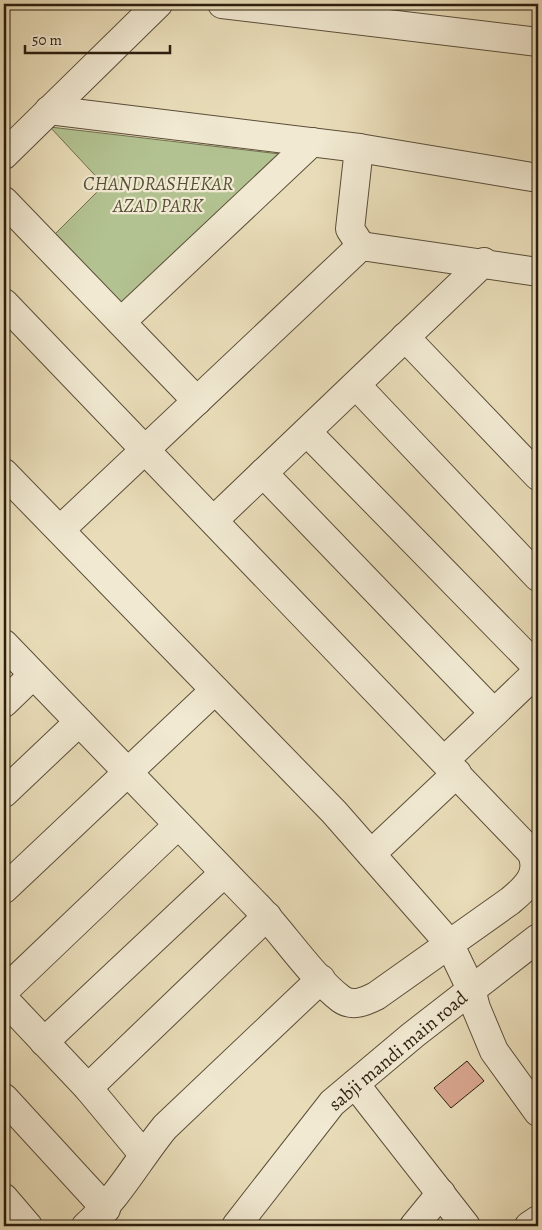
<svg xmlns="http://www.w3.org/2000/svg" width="542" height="1230" viewBox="0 0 542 1230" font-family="Alegreya,serif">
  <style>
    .green { fill: #b3c291; stroke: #707050 }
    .building { fill: #dba992; stroke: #2c1e0e }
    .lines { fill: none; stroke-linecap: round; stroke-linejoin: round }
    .minor-casing { stroke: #5b4e39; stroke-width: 30 }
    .minor { stroke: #f1e9d2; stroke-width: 28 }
    .labels { text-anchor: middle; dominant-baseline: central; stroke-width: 4.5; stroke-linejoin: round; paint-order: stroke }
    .park-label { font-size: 19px; font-style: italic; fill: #544f35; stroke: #f1e9d2 }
    .street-label { font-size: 19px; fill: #2c1e0e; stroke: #f1e9d2 }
  </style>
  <rect width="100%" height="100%" fill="#e9ddb9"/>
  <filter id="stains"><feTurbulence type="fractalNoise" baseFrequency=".004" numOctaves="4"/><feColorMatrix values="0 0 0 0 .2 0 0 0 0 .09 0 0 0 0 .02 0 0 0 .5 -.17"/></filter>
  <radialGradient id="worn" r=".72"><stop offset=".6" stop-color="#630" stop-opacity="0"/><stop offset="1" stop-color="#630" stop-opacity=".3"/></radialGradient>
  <!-- green -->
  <polygon class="green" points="50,127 280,154 121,307 52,237 104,185"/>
  <!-- building -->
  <polygon class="building" points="467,1061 484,1081 451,1108 434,1088"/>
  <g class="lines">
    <!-- minor casing -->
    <g class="minor-casing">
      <g id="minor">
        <polyline points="222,4 538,42"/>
        <polyline points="49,110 359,148 538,178"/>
        <polyline points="359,148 350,229 361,246"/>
        <polyline points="4,155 158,4"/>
        <polyline points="4,201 197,401"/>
        <path d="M4,303L531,852C542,873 526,888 510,901L376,996C364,1002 352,1007 341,999C312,977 283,933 257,906C172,819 88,731 4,644"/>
        <polyline points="121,322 312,142"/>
        <polyline points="405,337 538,476"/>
        <polyline points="356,385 538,577"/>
        <polyline points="307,432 538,668"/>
        <polyline points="4,473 334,812 449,943 471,989 476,1008 494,1051 538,1112"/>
        <polyline points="263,473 494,713"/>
        <polyline points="214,520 484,262"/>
        <polyline points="61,529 361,246 538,272"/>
        <polyline points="4,703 33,675"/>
        <polyline points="445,760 538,671"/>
        <polyline points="4,793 79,722"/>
        <polyline points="371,854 457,773"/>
        <polyline points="4,889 215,690"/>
        <polyline points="4,991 178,825"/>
        <polyline points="4,999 88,1088 143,1154"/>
        <polyline points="44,1042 224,873"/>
        <polyline points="355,1084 466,1226"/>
        <polyline points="88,1088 267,916"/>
        <polyline points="4,1098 106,1209"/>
        <polyline points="4,1198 28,1226"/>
        <path d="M86,1226C118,1198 138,1160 165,1127L321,979"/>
        <polyline points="236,1226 332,1103 413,1035 538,938"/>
        <polyline points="414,1226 441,1193"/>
        <polyline points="529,1226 538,1220"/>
      </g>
    </g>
    <!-- minor -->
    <use href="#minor" class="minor"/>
  </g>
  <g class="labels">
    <!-- park labels -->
    <g class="park-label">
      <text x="158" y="184">CHANDRASHEKAR<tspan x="158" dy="22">AZAD PARK</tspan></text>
    </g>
    <!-- street labels -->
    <g class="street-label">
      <text transform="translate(398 1051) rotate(-40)">sabji mandi main road</text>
    </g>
  </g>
  <!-- margin -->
  <rect width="542" height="1230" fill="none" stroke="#e9ddb9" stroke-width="20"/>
  <rect x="5" y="5" width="532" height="1220" fill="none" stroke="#2c1e0e" stroke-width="2.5"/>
  <rect x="10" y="10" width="522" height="1210" fill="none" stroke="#2c1e0e"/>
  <!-- scale -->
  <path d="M25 45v8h145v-8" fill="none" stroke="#2c1e0e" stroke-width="2.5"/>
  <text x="32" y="45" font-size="15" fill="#2c1e0e" stroke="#f1e9d2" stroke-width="4" paint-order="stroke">50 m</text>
  <rect width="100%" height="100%" filter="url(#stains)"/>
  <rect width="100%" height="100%" fill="url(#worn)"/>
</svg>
